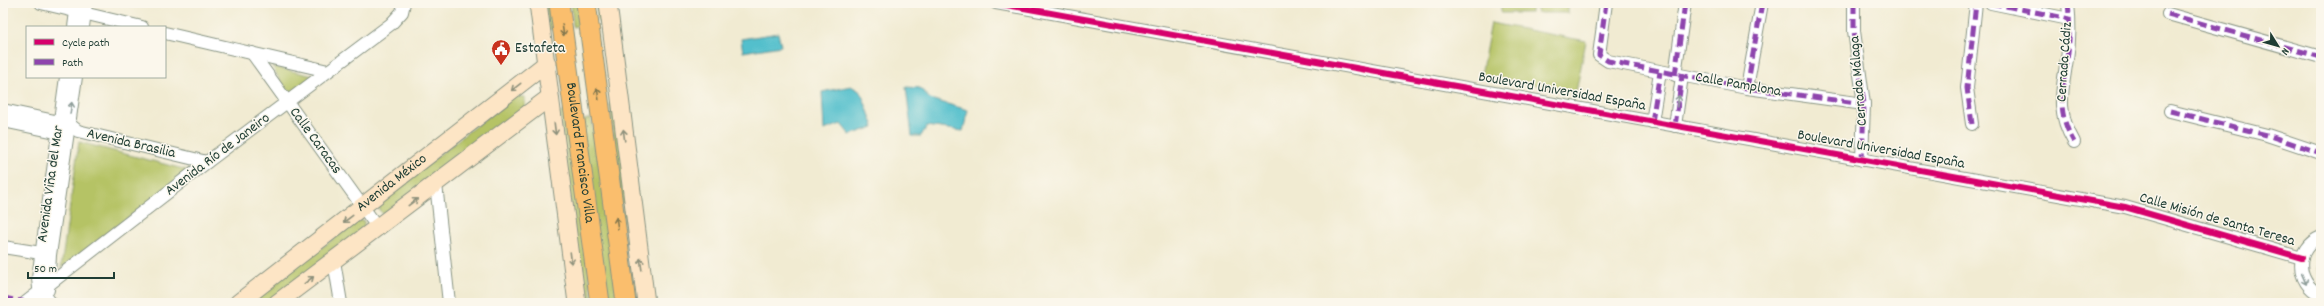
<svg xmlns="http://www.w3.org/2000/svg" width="2324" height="306" viewBox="0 0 2324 306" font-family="Dekko,sans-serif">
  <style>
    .green { fill: #b5c365; stroke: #6a804c }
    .water { fill: #52bfcc; stroke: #387e80 }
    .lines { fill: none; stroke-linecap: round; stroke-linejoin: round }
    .street-casing { stroke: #889483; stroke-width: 14 }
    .secondary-casing { stroke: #889483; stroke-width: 19 }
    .primary-casing { stroke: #889483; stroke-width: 21 }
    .street { stroke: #fff; stroke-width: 12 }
    .secondary { stroke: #fde5c5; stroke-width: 17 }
    .primary { stroke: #fabe6d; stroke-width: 19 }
    .quiet { stroke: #8e44ad; stroke-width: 5; stroke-dasharray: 10 5; stroke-linecap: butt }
    .cycleway-casing { stroke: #fbf7ec; stroke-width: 8 }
    .cycleway { stroke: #d6006c; stroke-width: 6 }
    .oneway { stroke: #82774e }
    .oneway2 { stroke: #8e917c }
    .oneway3 { stroke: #8f9e9a }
    .labels { text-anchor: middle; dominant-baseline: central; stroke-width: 3; stroke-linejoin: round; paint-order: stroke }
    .poi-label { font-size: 15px; fill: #1f3d34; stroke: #fbf7ec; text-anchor: start }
    .street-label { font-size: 15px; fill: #1f3d34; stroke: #fbf7ec }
  </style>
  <rect width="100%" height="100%" fill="#fbf7ec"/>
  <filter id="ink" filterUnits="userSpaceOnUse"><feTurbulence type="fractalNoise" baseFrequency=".025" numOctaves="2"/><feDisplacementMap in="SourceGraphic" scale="8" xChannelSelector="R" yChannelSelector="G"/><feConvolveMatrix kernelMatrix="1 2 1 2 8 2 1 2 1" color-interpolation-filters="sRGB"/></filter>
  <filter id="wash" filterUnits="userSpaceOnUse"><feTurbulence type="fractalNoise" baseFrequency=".012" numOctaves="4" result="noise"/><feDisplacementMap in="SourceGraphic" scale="16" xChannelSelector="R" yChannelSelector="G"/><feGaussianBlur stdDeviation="0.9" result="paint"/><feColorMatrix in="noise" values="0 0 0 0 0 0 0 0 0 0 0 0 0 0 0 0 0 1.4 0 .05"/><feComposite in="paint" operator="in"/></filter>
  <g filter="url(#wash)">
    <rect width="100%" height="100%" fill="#f1ebd2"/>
    <!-- green -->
    <g class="green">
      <polygon points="545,3 553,3 556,29 548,30"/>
      <polygon points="571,3 582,3 585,24 573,27"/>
      <polygon points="596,3 606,3 608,18 598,22"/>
      <rect x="1501" y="3" width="30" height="10"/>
      <rect x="1537" y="3" width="31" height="10"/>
      <polygon points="1491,23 1586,41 1576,92 1481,75"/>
      <polygon points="272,66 317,77 290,99"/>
      <polygon points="513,96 525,97 525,109 383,214 379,210 380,202"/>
      <polygon points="616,102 642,303 634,303 610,104"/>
      <polygon points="567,110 593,303 584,303 559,113"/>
      <polygon points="591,118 608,211 619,303 604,303 580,121"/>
      <polygon points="79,142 191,171 61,268"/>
      <polygon points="360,220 364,221 364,231 267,303 244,303"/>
      <polygon points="2321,256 2321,278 2317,269"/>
    </g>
    <!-- water -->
    <g class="water">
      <polygon points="778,33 781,46 743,52 741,39"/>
      <polygon points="851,86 861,92 874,127 850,135 841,124 824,130 822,92"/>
      <polygon points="906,87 920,88 930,99 968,110 963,131 927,126 921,136 912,136"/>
    </g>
  </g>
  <g filter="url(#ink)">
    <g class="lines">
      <!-- street casing -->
      <g class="street-casing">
        <g id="street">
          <polyline points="41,3 142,27"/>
          <polyline points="996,3 2125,207 2302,258"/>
          <polyline points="1606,3 1599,55 1608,61 1747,88 1864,104"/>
          <polyline points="1854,3 1854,31 1864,104 1862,160"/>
          <polyline points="1991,3 2069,19"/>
          <path d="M2068,3C2070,21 2070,41 2067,59C2062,92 2056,111 2074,142"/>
          <polyline points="2168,14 2321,57"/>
          <polyline points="74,27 77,4"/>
          <polyline points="83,27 86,3"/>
          <polyline points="165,33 328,71"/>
          <polyline points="252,53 378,228"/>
          <polyline points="1675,75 1685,3"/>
          <polyline points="1747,88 1762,3"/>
          <polyline points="3,110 69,124 78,131 207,162"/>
          <polyline points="2170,111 2267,135 2321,153"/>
          <polyline points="3,121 65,134"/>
          <polyline points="1652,122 1660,72"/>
          <polyline points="1972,124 1967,88 1976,3"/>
          <polyline points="1675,126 1682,76"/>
          <polyline points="436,184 449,303"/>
          <path d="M2321,237C2294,248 2295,283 2321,295"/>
          <polyline points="3,247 41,253"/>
          <polyline points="334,261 341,303"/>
          <polyline points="48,290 50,255 76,77"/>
          <polyline points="25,303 207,162 391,24 402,12 404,3"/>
          <polyline points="51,303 39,288 38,278 66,77"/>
        </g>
      </g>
      <!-- secondary casing -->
      <g class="secondary-casing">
        <g id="secondary">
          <polyline points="538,3 577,303"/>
          <polyline points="608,3 646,303"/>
          <path id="s1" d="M238,303L547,63"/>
          <polyline points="277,303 550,97"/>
        </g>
      </g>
      <!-- primary casing -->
      <g class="primary-casing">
        <g id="primary">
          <path id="s2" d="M559,3L600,303"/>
          <polyline points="586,3 626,303"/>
        </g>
      </g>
      <!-- street -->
      <use href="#street" class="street"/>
      <!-- secondary -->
      <use href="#secondary" class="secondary"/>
      <!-- primary -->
      <use href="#primary" class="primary"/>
      <!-- quiet -->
      <g class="quiet">
        <polyline points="1606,3 1599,55 1608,61 1747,88 1864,104"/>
        <polyline points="1854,3 1854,31 1864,104 1862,160"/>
        <polyline points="1991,3 2069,19"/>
        <path d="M2068,3C2070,21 2070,41 2067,59C2062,92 2056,111 2074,142"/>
        <polyline points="2168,14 2321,57"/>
        <polyline points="1675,75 1685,3"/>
        <polyline points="1747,88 1762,3"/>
        <polyline points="2170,111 2267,135 2321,153"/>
        <polyline points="1652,122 1660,72"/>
        <polyline points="1972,124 1967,88 1976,3"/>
        <polyline points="1675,126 1682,76"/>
        <polyline points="3,298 26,302"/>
      </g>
      <!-- cycleway casing -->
      <g class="cycleway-casing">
        <polyline id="cycleway" points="996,3 2125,207 2302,258"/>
      </g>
      <!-- cycleway -->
      <use href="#cycleway" class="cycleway"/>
    </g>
    <!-- one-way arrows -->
    <defs><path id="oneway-shaft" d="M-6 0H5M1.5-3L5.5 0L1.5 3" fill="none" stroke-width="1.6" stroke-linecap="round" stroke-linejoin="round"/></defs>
    <g class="oneway">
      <use href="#oneway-shaft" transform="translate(563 30) rotate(82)"/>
      <use href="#oneway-shaft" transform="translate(598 94) rotate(-98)"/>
      <use href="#oneway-shaft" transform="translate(617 223) rotate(-99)"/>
    </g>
    <g class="oneway2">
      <use href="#oneway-shaft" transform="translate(516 87) rotate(142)"/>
      <use href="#oneway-shaft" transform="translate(555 129) rotate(83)"/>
      <use href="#oneway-shaft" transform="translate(624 135) rotate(-97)"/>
      <use href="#oneway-shaft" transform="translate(413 202) rotate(-37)"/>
      <use href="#oneway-shaft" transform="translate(348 219) rotate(143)"/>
      <use href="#oneway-shaft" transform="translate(571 258) rotate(83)"/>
      <use href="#oneway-shaft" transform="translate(641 264) rotate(-98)"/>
      <use href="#oneway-shaft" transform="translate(309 280) rotate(-37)"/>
    </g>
    <g class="oneway3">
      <use href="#oneway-shaft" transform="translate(1678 101) rotate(-79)"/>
      <use href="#oneway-shaft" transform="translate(71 108) rotate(-82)"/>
      <use href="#oneway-shaft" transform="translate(2304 279) rotate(66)"/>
    </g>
  </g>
  <!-- icons -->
  <defs>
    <g id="civic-pin" transform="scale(1)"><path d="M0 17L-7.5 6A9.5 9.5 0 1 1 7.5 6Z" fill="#c8321e" stroke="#fbf7ec"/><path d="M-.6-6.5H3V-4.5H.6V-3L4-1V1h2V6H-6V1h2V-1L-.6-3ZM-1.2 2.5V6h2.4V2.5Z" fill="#fff"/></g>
  </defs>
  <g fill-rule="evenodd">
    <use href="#civic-pin" x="501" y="49"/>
  </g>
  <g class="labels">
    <!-- poi labels -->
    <g class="poi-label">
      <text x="515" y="49">Estafeta</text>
    </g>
    <!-- street labels -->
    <g class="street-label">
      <text transform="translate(2065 62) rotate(-86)">Cerrada Cádiz</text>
      <text transform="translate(1859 81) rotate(-95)">Cerrada Málaga</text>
      <text transform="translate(1738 85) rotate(10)">Calle Pamplona</text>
      <text transform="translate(1562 92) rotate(10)">Boulevard Universidad España</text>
      <text transform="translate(315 141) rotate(54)">Calle Caracas</text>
      <text transform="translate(131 144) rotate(13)">Avenida Brasilia</text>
      <text transform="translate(1881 150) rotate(10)">Boulevard Universidad España</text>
      <text stroke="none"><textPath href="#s2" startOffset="151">Boulevard Francisco Villa</textPath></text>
      <text transform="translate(218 155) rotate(-37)">Avenida Río de Janeiro</text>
      <text transform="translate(51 184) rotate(-82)">Avenida Viña del Mar</text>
      <text stroke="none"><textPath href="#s1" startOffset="195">Avenida México</textPath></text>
      <text transform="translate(2217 220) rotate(16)">Calle Misión de Santa Teresa</text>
    </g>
  </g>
  <!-- margin -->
  <rect width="2324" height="306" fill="none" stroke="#fbf7ec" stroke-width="16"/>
  <!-- legend -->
  <rect x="26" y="26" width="140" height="52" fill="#fbf7ec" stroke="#a3ada2"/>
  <rect x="34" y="39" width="20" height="6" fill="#d6006c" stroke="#a3ada2"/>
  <text x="62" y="46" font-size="12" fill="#1f3d34">Cycle path</text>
  <rect x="34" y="59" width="20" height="6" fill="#8e44ad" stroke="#a3ada2"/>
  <text x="62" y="66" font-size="12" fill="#1f3d34">Path</text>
  <!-- north arrow -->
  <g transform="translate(2278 46) rotate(127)" stroke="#fbf7ec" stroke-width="3" paint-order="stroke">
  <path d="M0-3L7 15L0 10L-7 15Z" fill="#1f3d34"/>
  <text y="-6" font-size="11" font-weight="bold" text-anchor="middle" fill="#1f3d34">N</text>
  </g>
  <!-- scale -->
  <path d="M28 272v6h86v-6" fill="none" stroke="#1f3d34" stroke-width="2"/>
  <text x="34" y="272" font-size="12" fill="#1f3d34" stroke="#fbf7ec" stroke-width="3" paint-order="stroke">50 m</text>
</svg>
